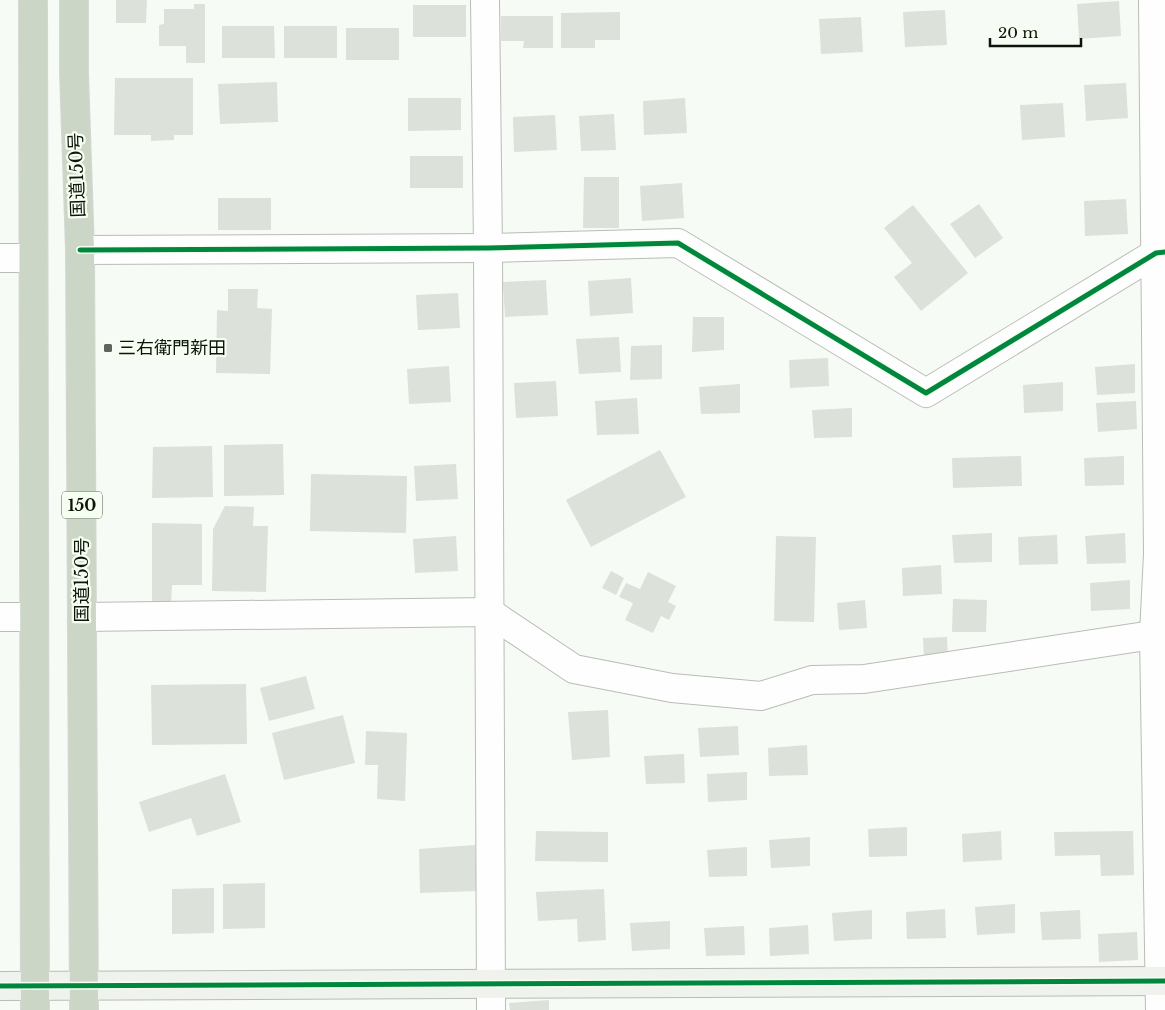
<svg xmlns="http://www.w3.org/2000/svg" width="1165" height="1010" viewBox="0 0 1165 1010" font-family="'Libre Baskerville','Noto Sans JP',serif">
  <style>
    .building { fill: #dce1d9 }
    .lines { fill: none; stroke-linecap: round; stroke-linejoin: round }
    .street-casing { stroke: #b8bdb5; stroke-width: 30 }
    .secondary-casing { stroke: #b8bdb5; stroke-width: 30 }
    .highway-casing { stroke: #d5d8d4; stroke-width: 30 }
    .street { stroke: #fefefe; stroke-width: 28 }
    .secondary { stroke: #eff2ed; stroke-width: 28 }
    .highway { stroke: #ccd6c6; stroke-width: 28 }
    .cycleway-casing { stroke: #f6fef2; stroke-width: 8 }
    .cycleway { stroke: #00873e; stroke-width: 5 }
    .poi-dot { fill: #5f655c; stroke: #f6fef2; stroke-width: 2 }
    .labels { text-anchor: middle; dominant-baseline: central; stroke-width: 4.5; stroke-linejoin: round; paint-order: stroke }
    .shield { fill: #f6fef2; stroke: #535a50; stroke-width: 1 }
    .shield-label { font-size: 16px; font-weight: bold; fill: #0d140a }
    .street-label { font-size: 18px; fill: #0d140a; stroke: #f6fef2 }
    .poi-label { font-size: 18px; fill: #0d140a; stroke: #f6fef2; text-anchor: start }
  </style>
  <rect width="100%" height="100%" fill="#f7fbf5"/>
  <!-- building -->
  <g class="building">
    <polygon points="116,0 147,0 146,23 116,23"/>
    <polygon points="1119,1 1121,36 1079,39 1077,4"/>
    <polygon points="194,4 205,4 205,63 186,63 186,46 159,46 159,25 164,24 164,9 194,9"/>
    <rect x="413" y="5" width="53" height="32"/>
    <polygon points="945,10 947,45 905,47 903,12"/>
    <polygon points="620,12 620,40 595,40 595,48 561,48 561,13"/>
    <polygon points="501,16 553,16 553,48 523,48 524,41 501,41"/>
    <polygon points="861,17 863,52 821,54 819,19"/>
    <polygon points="222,26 274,26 275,58 222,58"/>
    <rect x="284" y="26" width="53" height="32"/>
    <rect x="346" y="28" width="53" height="32"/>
    <polygon points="115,78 193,78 193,135 174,135 174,140 151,141 151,135 114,135"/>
    <polygon points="277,82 278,122 220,124 218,84"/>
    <polygon points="1126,83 1128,118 1086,121 1084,85"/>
    <polygon points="408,98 461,98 461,130 408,131"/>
    <polygon points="685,98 687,133 644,135 643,101"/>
    <polygon points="1063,103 1065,137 1022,140 1020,105"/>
    <polygon points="614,114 616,150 581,151 579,116"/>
    <polygon points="555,115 557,150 514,152 513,117"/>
    <rect x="410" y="156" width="53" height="32"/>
    <polygon points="584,177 619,177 619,228 583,228"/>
    <polygon points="682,183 684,218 642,221 640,186"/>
    <rect x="218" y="198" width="53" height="32"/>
    <polygon points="1126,199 1128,234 1085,236 1084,201"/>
    <polygon points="979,204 1003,238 975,258 950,224"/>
    <polygon points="913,205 968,273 921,311 894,277 912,263 884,228"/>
    <polygon points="631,278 633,313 590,316 588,281"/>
    <polygon points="546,280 548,315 505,317 503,282"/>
    <polygon points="228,289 258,289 257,308 272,309 270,374 216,373 217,310 228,311"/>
    <polygon points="458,293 460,328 418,330 416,295"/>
    <polygon points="693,317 724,317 724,350 692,352"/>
    <polygon points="619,337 621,372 579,374 576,339"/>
    <polygon points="662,345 662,379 630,380 631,346"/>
    <polygon points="828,358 829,386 790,388 789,360"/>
    <polygon points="1135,364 1135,393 1097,395 1095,367"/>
    <polygon points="449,366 451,402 409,404 407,369"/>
    <polygon points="556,381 558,416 516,418 514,383"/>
    <polygon points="1063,382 1063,411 1024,413 1023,385"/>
    <polygon points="740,384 740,413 701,414 699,387"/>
    <polygon points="637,398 639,434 597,435 595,401"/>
    <polygon points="1136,401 1137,429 1098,432 1096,403"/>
    <polygon points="852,408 852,437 814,438 812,410"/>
    <polygon points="283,444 284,495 224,496 224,445"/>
    <polygon points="212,446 213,497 152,498 153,447"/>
    <polygon points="660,450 686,497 591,547 566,500"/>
    <polygon points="1021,456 1022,486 953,488 952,458"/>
    <polygon points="1124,456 1124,485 1085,486 1084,458"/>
    <polygon points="456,464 458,499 416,501 414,466"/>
    <polygon points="311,474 407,476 406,533 310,531"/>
    <polygon points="225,506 254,507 253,526 268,526 266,592 212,591 213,529"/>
    <polygon points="152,523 202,524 202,585 172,585 171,605 152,605"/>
    <polygon points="992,533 992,562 954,563 952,535"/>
    <polygon points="1125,533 1126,563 1087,564 1085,536"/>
    <polygon points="1057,535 1058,564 1019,565 1018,537"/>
    <polygon points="456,536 458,571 415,573 413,539"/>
    <polygon points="776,536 816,537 814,622 774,621"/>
    <polygon points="941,565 942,594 903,596 902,568"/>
    <polygon points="611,571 624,578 616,595 602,588"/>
    <polygon points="648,572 676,586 668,602 676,606 669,620 661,616 653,633 625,620 633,603 619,597 626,583 640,589"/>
    <polygon points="1130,580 1130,609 1091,611 1090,583"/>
    <polygon points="953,599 987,600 986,632 952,632"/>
    <polygon points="865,600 867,628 839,630 837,603"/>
    <polygon points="947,637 948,658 924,660 923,638"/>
    <polygon points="306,676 315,709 269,721 260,688"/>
    <polygon points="246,684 247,744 152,745 151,685"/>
    <polygon points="608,710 610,757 572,760 568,712"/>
    <polygon points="343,715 355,763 284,780 272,733"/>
    <polygon points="738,726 739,755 700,757 698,728"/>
    <polygon points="366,731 407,733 405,801 377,799 378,765 365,765"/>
    <polygon points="807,745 808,775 769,776 768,748"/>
    <polygon points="684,754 685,783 646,784 644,756"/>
    <polygon points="747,772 747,800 708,802 707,774"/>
    <polygon points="225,774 241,822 197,836 191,818 149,832 139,802"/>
    <polygon points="907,827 907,856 869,857 868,829"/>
    <polygon points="536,831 608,832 608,862 535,861"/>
    <polygon points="1001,831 1002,860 963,862 962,834"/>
    <polygon points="1133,831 1134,875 1101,876 1100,855 1055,856 1054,832"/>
    <polygon points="810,837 810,866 771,868 769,840"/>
    <polygon points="475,845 477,891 420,893 419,849"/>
    <polygon points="747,847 747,876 709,877 707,850"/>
    <polygon points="265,883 265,928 223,929 223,884"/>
    <polygon points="214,888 214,933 172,934 172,889"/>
    <polygon points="604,889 606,940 578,942 577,919 538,921 536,892"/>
    <polygon points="1015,904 1015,933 977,935 975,907"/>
    <polygon points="945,909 946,938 907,939 906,912"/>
    <polygon points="872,910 872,939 834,941 832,913"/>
    <polygon points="1080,910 1081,939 1042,940 1040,912"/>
    <polygon points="670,921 670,949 632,951 630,923"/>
    <polygon points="808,925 809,954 770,956 769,928"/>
    <polygon points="744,926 745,955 706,956 704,928"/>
    <polygon points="1137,932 1138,960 1099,962 1098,934"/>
    <polygon points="549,1000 549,1010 510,1010 509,1003"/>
  </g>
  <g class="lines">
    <!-- street casing -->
    <g class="street-casing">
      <g id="street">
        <polyline points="485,0 488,248 491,1010"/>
        <polyline points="1153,0 1158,554 1154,634 1160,1010"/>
        <polyline points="80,250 488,248 678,243 926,393 1156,253 1165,252"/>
        <polyline points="0,258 33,258"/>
        <polyline points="0,617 34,617"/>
        <polyline points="82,617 489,612 574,669 672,688 761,696 812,680 864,679 1165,633"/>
      </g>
    </g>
    <!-- secondary casing -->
    <g class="secondary-casing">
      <polyline id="secondary" points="0,986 1165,981"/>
    </g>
    <!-- highway casing -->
    <g class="highway-casing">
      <g id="highway">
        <polyline points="33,0 35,1010"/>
        <polyline points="74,0 74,73 80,250 84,1010"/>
      </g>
    </g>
    <!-- street -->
    <use href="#street" class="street"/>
    <!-- secondary -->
    <use href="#secondary" class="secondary"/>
    <!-- highway -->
    <use href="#highway" class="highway"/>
    <!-- cycleway casing -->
    <g class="cycleway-casing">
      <g id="cycleway">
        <polyline points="80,250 488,248 678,243 926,393 1156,253 1165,252"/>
        <polyline points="0,986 1165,981"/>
      </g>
    </g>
    <!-- cycleway -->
    <use href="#cycleway" class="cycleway"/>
  </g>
  <!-- markers -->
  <rect class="poi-dot" x="103" y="343" width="10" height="10" rx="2.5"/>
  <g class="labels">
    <!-- shield labels -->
    <rect class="shield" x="62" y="491.5" width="40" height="27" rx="4"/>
    <g class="shield-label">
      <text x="82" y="505">150</text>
    </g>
    <!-- street labels -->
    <g class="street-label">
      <text transform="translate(77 175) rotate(-92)">国道150号</text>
      <text transform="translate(82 580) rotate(-90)">国道150号</text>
    </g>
    <!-- poi labels -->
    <g class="poi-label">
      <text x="118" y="348">三右衛門新田</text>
    </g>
  </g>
  <!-- scale -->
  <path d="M990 38v8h91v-8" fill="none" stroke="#0d140a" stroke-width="2.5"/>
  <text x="998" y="38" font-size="15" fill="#0d140a" stroke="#f6fef2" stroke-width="4" paint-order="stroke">20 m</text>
</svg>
